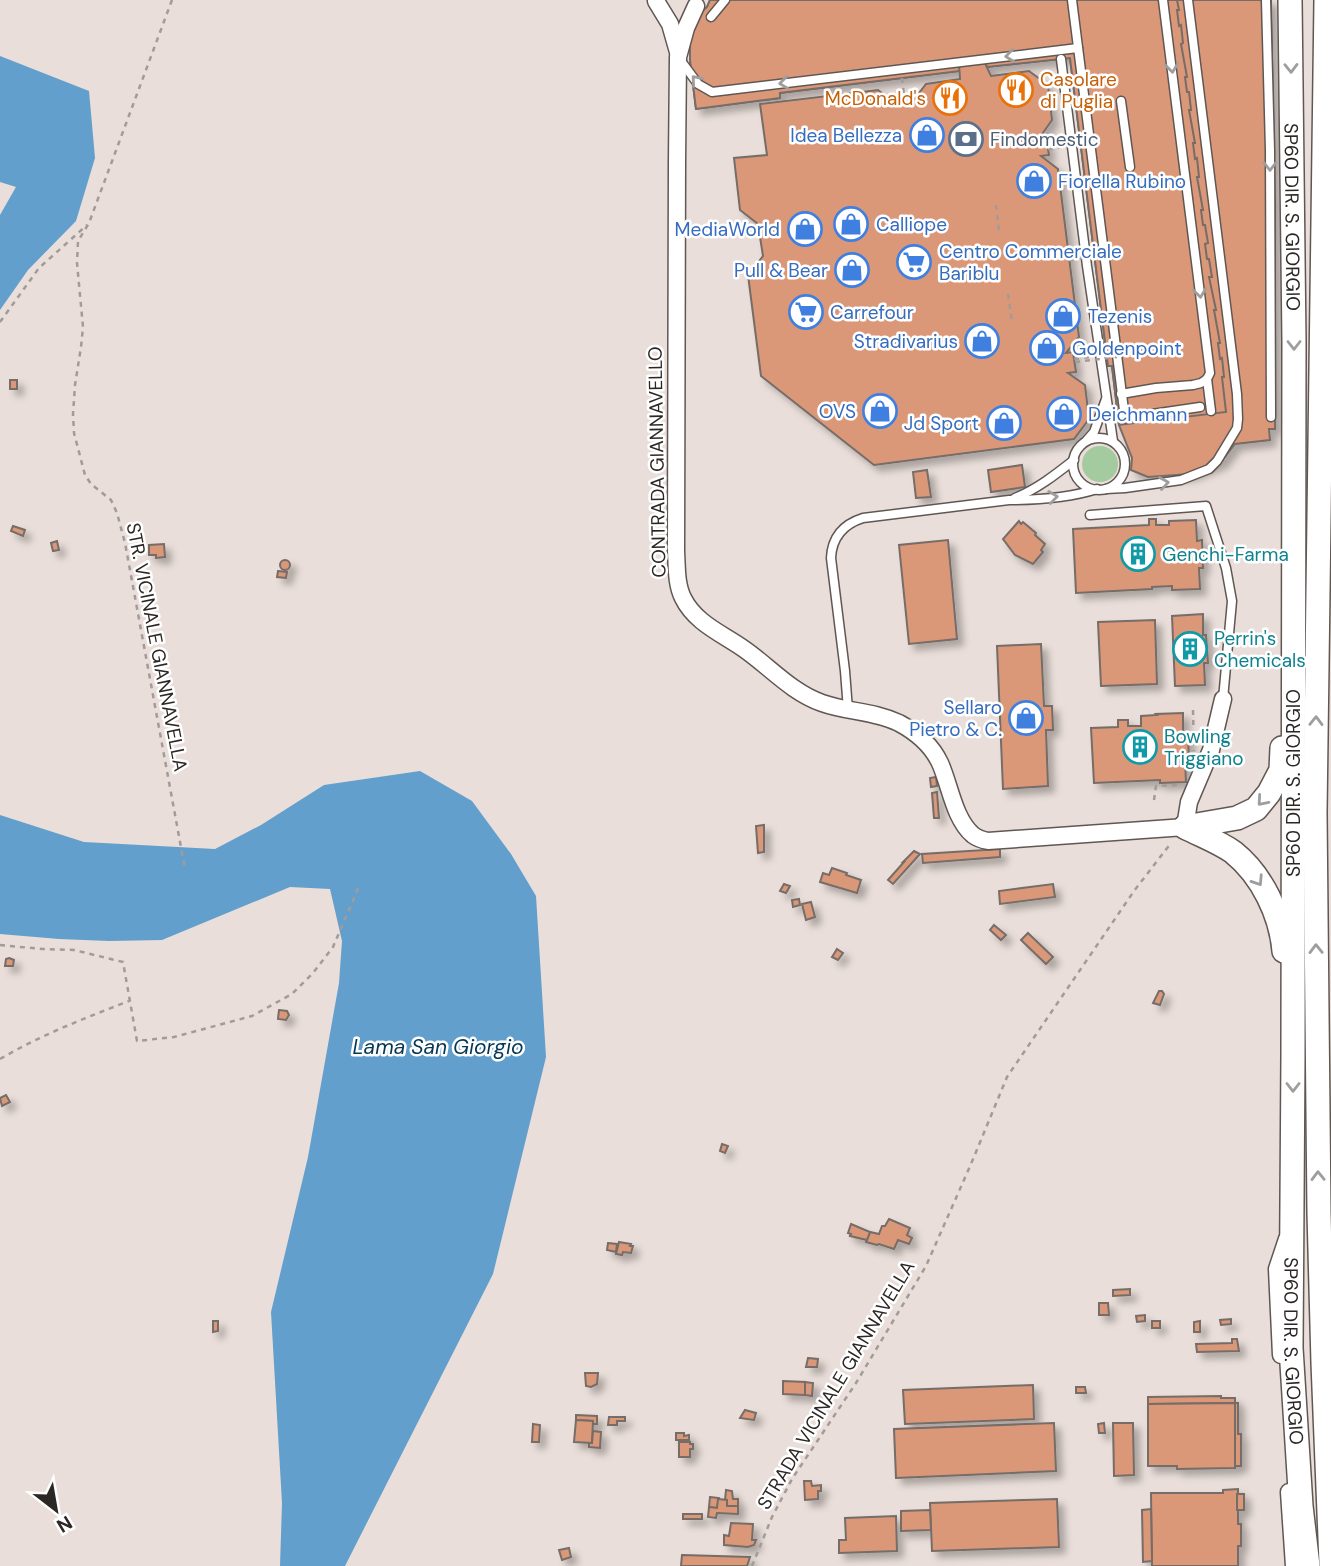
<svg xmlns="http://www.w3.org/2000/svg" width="1331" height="1566" viewBox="0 0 1331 1566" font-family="'DM Sans',sans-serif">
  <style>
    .green { fill: #a4ca9f }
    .water { fill: #629fcc }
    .building { fill: #db9879; stroke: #766c68; stroke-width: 2; filter: url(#shadow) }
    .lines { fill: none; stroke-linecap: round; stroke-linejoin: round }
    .lane-casing { stroke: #605753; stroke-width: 11 }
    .street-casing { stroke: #605753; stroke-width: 19 }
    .secondary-casing { stroke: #605753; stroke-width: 26 }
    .path { stroke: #a39b97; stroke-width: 2.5; stroke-dasharray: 5 5; stroke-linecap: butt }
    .lane { stroke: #fff; stroke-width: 8 }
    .street { stroke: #fff; stroke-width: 16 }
    .secondary { stroke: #fff; stroke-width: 23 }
    .path-bridge { stroke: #a39b97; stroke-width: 2.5; stroke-dasharray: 5 5; stroke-linecap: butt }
    .oneway { stroke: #a09e9d }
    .labels { text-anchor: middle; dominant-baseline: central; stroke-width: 5; stroke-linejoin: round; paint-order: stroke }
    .food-label { font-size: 19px; fill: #c56008; stroke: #fff; text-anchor: start }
    .shop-label { font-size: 19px; fill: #366cbe; stroke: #fff; text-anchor: end }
    .service-label { font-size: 19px; fill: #4e5e75; stroke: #fff; text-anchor: start }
    .street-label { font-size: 19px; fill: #2b2725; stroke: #fff }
    .culture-label { font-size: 19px; fill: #0d838f; stroke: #fff; text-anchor: start }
    .water-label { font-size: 21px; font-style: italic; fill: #043755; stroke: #fff }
  </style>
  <defs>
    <filter id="shadow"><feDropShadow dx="6" dy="6" stdDeviation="3.5" flood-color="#0004"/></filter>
  </defs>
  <rect width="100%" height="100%" fill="#e9ded9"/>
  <!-- green -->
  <circle class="green" cx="1100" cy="464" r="18"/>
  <!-- water -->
  <g class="water">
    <polygon points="0,56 89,91 95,158 76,221 28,270 0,310 0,215 16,187 0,182"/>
    <polygon points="420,771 472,801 511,854 536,896 546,1057 493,1274 345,1566 280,1566 282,1503 271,1312 308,1157 339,983 342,941 330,889 290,887 162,940 109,941 59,939 0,934 0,815 84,842 215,849 261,825 324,785"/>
  </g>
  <!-- building -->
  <g class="building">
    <polygon points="710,0 1271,0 1275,204 1275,429 1269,429 1270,440 1235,444 1221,462 1190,474 1148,477 1131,470 1132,458 1119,425 1112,366 1108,366 1070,58 987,67 984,61 959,64 960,71 780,93 780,98 696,109 690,60 690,37 698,15 707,7"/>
    <polygon points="710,0 1177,0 1179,10 1177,10 1179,26 1181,25 1183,43 1181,44 1187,77 1185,77 1187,92 1189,92 1191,110 1189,110 1195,143 1193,143 1195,159 1197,158 1199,177 1197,177 1203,210 1201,210 1203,225 1205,225 1208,243 1205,244 1207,259 1209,259 1212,277 1209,277 1216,310 1214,310 1220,343 1218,343 1220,359 1222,358 1224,377 1222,377 1226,412 1119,425 1112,366 1108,366 1070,58 987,67 984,61 959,64 960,71 780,93 780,98 696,109 690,60 690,37 698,15 707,7"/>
    <polygon points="984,61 991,76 1029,71 1048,85 1052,120 1040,137 1046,136 1049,155 1041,156 1058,169 1079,337 1066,353 1073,352 1076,372 1068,373 1085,385 1089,419 1074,439 874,465 761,376 748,275 763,256 758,224 740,210 734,158 767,155 760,104 878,90 897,104 912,102 926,84 960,79 959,64"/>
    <rect x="10" y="380" width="7" height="9"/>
    <polygon points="1022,465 1025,487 991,492 988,470"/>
    <polygon points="927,470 931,497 916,498 913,472"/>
    <polygon points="1149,519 1156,519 1156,525 1169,525 1169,521 1196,520 1197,541 1202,540 1203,568 1199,568 1200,589 1172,590 1172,586 1152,587 1152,589 1076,593 1073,529 1149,525"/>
    <polygon points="1019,521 1021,524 1023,522 1036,533 1035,535 1045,544 1041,550 1043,552 1033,564 1015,555 1003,539"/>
    <polygon points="13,526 25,530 23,536 11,531"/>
    <polygon points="948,540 957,639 909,644 899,545"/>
    <polygon points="57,541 59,550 53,551 51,543"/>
    <polygon points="164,544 165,557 156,558 156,555 149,555 149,545"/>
    <circle cx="285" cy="565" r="5"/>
    <polygon points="278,571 287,572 286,578 277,577"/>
    <polygon points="1203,614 1203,635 1206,635 1208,663 1204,663 1205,685 1175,686 1172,616"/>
    <polygon points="1155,620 1157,684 1101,686 1098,622"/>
    <polygon points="1041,644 1044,706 1052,706 1053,730 1046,730 1048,786 1003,789 997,646"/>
    <polygon points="1183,713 1183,733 1188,733 1189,761 1185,761 1186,782 1160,783 1160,780 1094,783 1091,728 1118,727 1118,720 1128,720 1128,726 1141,726 1141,716 1157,715 1156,714"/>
    <polygon points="936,777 937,786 931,787 930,778"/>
    <polygon points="937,792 939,818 934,818 932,793"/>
    <polygon points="764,825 764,852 758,853 756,826"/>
    <polygon points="1000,849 1000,857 923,863 922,854"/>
    <polygon points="914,851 920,854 893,884 888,880 904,862 903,862"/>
    <polygon points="832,868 847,873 846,875 861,880 857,893 820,882 823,873 829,875"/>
    <polygon points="784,884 790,886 786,893 780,891"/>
    <polygon points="1053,884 1055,897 1000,904 999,891"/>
    <polygon points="799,899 800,905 793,907 792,900"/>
    <polygon points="811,902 815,917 806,920 802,904"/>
    <polygon points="994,925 1006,935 1001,940 990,930"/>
    <polygon points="1028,933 1053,957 1046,964 1021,940"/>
    <polygon points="837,949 843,953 838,960 832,957"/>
    <polygon points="9,958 14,960 13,966 5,966 6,959"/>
    <polygon points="1159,991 1162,991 1164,994 1160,1005 1153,1003"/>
    <polygon points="279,1010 287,1011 289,1015 286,1020 278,1019"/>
    <polygon points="6,1095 10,1102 2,1106 0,1098"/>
    <polygon points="722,1144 728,1146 725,1153 720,1151"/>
    <polygon points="889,1219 910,1228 907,1235 912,1238 909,1244 898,1240 894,1249 879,1244 877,1245 866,1242 870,1232 879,1234 882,1226 885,1226"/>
    <polygon points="851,1224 870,1232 867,1240 850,1236 851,1234 848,1233"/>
    <polygon points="619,1242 631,1244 630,1246 633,1246 631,1253 623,1252 622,1255 616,1254"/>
    <polygon points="608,1243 617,1244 616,1252 607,1250"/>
    <polygon points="1130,1289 1130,1295 1113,1296 1113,1290"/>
    <polygon points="1099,1303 1108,1303 1109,1315 1099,1315"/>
    <polygon points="1145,1315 1145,1321 1137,1322 1136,1316"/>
    <polygon points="1231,1319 1231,1324 1221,1325 1220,1320"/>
    <polygon points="213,1321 218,1321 218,1331 213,1332"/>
    <rect x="1152" y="1321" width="8" height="7"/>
    <polygon points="1200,1321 1200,1332 1194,1332 1194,1322"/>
    <polygon points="1232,1339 1237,1339 1239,1351 1197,1352 1196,1344 1232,1343"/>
    <polygon points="808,1358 818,1359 817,1367 806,1367"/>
    <polygon points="585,1373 598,1373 597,1384 591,1387 586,1386"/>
    <polygon points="783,1381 805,1382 805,1395 783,1394"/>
    <polygon points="805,1382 813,1383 812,1396 805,1395"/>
    <polygon points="1033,1385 1034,1419 905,1424 903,1390"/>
    <polygon points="1076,1387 1085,1387 1086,1393 1076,1393"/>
    <polygon points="1221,1396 1221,1398 1235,1398 1235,1403 1148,1404 1148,1397"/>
    <polygon points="1235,1403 1238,1403 1238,1434 1241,1434 1241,1466 1235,1466"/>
    <polygon points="1235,1403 1235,1468 1177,1469 1177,1466 1148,1466 1148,1404"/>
    <polygon points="745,1410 756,1413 754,1420 740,1418"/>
    <polygon points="576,1415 597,1416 597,1424 593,1424 593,1421 576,1420"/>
    <polygon points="609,1417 625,1417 625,1421 617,1421 617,1425 608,1425"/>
    <polygon points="576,1420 593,1421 592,1443 574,1442"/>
    <polygon points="1054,1423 1056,1471 896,1478 894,1429"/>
    <polygon points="1104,1423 1105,1433 1099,1433 1098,1424"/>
    <polygon points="1113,1423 1133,1423 1134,1475 1114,1476"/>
    <polygon points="533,1424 540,1425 539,1442 532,1442"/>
    <polygon points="593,1431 601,1432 600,1448 589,1447 589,1443 592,1443"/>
    <polygon points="676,1433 684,1433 684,1436 689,1435 689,1440 676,1440"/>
    <polygon points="679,1442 690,1442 690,1444 693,1444 693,1449 690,1449 690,1457 679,1457"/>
    <polygon points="804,1481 811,1481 812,1486 821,1485 821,1491 818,1491 818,1499 805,1500"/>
    <polygon points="1238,1489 1238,1524 1241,1524 1241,1546 1238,1546 1238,1566 1152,1566 1151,1493 1223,1493 1223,1490"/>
    <polygon points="726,1490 732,1491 733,1499 738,1499 738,1506 727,1506 727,1500 725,1500"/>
    <rect x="1237" y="1494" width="7" height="16"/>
    <polygon points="710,1497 719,1498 717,1508 709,1507"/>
    <polygon points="718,1499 727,1500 727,1506 738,1506 738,1514 717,1513 716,1518 708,1517 709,1507 717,1508"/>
    <polygon points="1057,1499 1059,1547 932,1551 930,1503"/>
    <polygon points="1151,1509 1152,1561 1143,1562 1142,1510"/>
    <polygon points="930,1510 931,1530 901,1531 901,1511"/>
    <rect x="683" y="1514" width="19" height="5"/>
    <polygon points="896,1516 897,1551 839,1553 839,1540 846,1540 845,1518"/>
    <polygon points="731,1523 753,1524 752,1540 756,1540 754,1545 748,1547 724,1545 724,1535 729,1536"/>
    <polygon points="569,1548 571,1557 562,1560 559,1550"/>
    <polygon points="682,1555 750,1557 747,1566 681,1566"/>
  </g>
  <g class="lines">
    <!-- lane casing -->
    <g class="lane-casing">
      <g id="lane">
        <polyline points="1072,0 1125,418 1200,407"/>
        <polyline points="1266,0 1270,150 1271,417"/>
        <polyline points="711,17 725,0"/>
        <polyline points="1061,59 1087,266 1113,441"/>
        <polyline points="681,61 698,84 712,92 1078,48"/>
        <polyline points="1121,101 1130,167"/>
        <polyline points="1207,379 1211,411"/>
        <polyline points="1121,394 1156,388 1193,385 1201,383 1207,379 1210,373 1163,0"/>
        <circle cx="1099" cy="464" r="26"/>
        <polyline points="1087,440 1094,432 1106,399"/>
        <polyline points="1106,489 1125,488 1181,480 1209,469 1217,461 1237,428 1238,419 1237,394 1188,0"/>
        <path d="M1015,498C1037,489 1055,475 1074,460"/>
        <polyline points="1090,515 1206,506 1226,568 1232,601 1223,699"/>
        <path d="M848,710L845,671L831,558C832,537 844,524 863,518L1009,500C1038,500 1069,498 1097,489"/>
      </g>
    </g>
    <!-- street casing -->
    <g class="street-casing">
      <g id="street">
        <polyline points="656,1 670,24 678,52"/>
        <path d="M696,6L686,28L678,57L677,162L676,551C677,567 676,584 683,598C695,623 723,634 744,649C770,667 791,692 822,703C847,712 874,711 899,723C916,732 932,746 940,763C950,785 954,819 973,835C977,838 983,840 988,841L1185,827L1189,802L1211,750L1223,699"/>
        <polyline points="1281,1355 1277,1269 1287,1239"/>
        <polyline points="1289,1492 1294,1566"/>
      </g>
    </g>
    <!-- secondary casing -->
    <g class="secondary-casing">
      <g id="secondary">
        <path id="s1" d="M1290,0L1294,342L1293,1055L1291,1348L1301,1506L1308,1566"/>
        <polyline points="1326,0 1315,813 1319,1213 1323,1363 1331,1563"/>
        <polyline points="1185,827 1237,818 1256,809 1269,793 1281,770 1282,748"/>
        <path d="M1185,827C1200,835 1219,842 1233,852C1262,875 1281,915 1284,951"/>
      </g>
    </g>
    <!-- path -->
    <g class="path">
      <polyline points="172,0 89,223 78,241 77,263 83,327 81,347 75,385 73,414 74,433 85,475 91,484 111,500 117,513 125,543 185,869"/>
      <polyline points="902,78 905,103"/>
      <polyline points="1048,149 1062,147"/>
      <polyline points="996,205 999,231"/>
      <polyline points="1008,294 1012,321"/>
      <polyline points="0,322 39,268 87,225"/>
      <polyline points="1074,359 1090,357"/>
      <polyline points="1193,710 1194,751"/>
      <polyline points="1154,800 1156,786 1180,785"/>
      <polyline points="0,945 42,949 74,950 123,962 137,1041 174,1037 252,1016 292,994 313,973 333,947 360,884"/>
      <path d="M0,1059C41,1035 85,1018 129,1001"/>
      <polyline points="752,1566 772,1517 792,1479 856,1383 926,1266 971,1164 1007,1077 1134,891 1171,843"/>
    </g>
    <!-- lane -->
    <use href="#lane" class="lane"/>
    <!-- street -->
    <use href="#street" class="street"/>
    <!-- secondary -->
    <use href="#secondary" class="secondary"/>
    <!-- path-bridge -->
    <g class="path-bridge">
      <polyline points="1048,146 1090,142"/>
      <polyline points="1069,260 1104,255"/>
      <polyline points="1075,362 1117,357"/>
    </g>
  </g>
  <!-- one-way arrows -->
  <defs><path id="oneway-chevron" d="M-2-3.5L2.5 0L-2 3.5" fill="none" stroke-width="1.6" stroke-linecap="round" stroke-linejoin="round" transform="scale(1.75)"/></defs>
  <g class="oneway">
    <use href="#oneway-chevron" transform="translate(1010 56) rotate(173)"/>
    <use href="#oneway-chevron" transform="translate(1172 68) rotate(83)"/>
    <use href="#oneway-chevron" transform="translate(1291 68) rotate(89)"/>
    <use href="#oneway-chevron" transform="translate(696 80) rotate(-131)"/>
    <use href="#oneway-chevron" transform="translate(784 83) rotate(173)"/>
    <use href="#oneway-chevron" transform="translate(1270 166) rotate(90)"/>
    <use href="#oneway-chevron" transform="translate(1200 293) rotate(83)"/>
    <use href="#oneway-chevron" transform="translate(1294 345) rotate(90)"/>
    <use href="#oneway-chevron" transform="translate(1164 483) rotate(-9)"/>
    <use href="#oneway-chevron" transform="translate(1053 497) rotate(-7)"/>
    <use href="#oneway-chevron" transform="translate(1316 721) rotate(-89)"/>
    <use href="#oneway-chevron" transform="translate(1262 801) rotate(131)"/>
    <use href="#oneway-chevron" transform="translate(1258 881) rotate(57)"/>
    <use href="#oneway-chevron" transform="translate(1316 949) rotate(-91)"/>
    <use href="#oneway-chevron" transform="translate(1293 1087) rotate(90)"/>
    <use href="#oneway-chevron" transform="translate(1318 1176) rotate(-91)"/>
  </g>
  <!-- icons -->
  <defs>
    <g id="restaurant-ring" transform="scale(1.75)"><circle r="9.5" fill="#fff" stroke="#e8710a" stroke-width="1.5"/><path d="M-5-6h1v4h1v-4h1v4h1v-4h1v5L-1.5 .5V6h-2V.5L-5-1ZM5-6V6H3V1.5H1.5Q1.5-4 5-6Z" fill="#e8710a"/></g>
    <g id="shop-ring" transform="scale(1.75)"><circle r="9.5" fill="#fff" stroke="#3f7fe0" stroke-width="1.5"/><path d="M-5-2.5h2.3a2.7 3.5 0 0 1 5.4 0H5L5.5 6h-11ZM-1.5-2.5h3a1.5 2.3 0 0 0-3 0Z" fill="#3f7fe0"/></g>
    <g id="bank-ring" transform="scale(1.75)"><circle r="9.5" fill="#fff" stroke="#5c6f8a" stroke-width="1.5"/><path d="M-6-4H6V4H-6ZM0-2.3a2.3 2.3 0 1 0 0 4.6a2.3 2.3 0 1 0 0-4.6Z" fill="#5c6f8a"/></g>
    <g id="supermarket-ring" transform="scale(1.75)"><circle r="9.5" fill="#fff" stroke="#3f7fe0" stroke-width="1.5"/><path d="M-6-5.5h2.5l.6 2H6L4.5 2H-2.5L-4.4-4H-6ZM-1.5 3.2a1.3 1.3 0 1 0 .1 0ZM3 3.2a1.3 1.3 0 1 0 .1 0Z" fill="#3f7fe0"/></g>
    <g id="building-ring" transform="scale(1.75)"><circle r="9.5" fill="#fff" stroke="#0f9aa8" stroke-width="1.5"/><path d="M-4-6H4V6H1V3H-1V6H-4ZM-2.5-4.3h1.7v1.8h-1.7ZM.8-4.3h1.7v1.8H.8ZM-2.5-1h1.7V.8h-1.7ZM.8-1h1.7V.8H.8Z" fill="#0f9aa8"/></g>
  </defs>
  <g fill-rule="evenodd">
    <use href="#restaurant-ring" x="1016" y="90"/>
    <use href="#restaurant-ring" x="950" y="98"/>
    <use href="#shop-ring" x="927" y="135"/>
    <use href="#bank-ring" x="966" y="139"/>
    <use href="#shop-ring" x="1034" y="181"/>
    <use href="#shop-ring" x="851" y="224"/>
    <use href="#shop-ring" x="805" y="229"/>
    <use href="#supermarket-ring" x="914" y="262"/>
    <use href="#shop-ring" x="852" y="270"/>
    <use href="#supermarket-ring" x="806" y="312"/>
    <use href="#shop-ring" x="1063" y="316"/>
    <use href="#shop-ring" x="982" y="341"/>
    <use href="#shop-ring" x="1047" y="348"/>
    <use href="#shop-ring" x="880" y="411"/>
    <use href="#shop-ring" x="1064" y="414"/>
    <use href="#shop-ring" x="1004" y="423"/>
    <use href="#building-ring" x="1138" y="554"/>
    <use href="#building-ring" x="1190" y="649"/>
    <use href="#shop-ring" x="1026" y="718"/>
    <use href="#building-ring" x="1140" y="747"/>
  </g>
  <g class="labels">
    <!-- food labels -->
    <g class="food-label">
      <text x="1040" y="79">Casolare<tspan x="1040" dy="22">di Puglia</tspan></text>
      <text x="926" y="98" text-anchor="end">McDonald's</text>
    </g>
    <!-- shop labels -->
    <g class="shop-label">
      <text x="902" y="135">Idea Bellezza</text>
      <text x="1058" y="181" text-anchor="start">Fiorella Rubino</text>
      <text x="876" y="224" text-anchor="start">Calliope</text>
      <text x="780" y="229">MediaWorld</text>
      <text x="939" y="251" text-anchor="start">Centro Commerciale<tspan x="939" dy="22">Bariblu</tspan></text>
      <text x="828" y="270">Pull &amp; Bear</text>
      <text x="830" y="312" text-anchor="start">Carrefour</text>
      <text x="1088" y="316" text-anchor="start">Tezenis</text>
      <text x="958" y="341">Stradivarius</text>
      <text x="1072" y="348" text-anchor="start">Goldenpoint</text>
      <text x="856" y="411">OVS</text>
      <text x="1088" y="414" text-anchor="start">Deichmann</text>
      <text x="979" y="423">Jd Sport</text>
      <text x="1002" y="707">Sellaro<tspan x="1002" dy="22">Pietro &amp; C.</tspan></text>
    </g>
    <!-- service labels -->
    <g class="service-label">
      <text x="990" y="139">Findomestic</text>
    </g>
    <!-- street labels -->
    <g class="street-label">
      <text stroke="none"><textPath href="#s1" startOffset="217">SP60 DIR. S. GIORGIO</textPath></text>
      <text transform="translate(657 462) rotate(-91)">CONTRADA GIANNAVELLO</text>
      <text transform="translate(157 647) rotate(79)">STR. VICINALE GIANNAVELLA</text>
      <text transform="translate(1293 783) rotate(-90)">SP60 DIR. S. GIORGIO</text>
      <text stroke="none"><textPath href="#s1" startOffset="1351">SP60 DIR. S. GIORGIO</textPath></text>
      <text transform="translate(836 1385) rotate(-59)">STRADA VICINALE GIANNAVELLA</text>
    </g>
    <!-- culture labels -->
    <g class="culture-label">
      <text x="1162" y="554">Genchi-Farma</text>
      <text x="1214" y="638">Perrin's<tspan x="1214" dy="22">Chemicals</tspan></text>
      <text x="1164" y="736">Bowling<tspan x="1164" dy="22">Triggiano</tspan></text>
    </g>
    <!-- water labels -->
    <g class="water-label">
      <text x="438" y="1047">Lama San Giorgio</text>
    </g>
  </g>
  <!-- north arrow -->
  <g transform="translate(56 1510) rotate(149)" stroke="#ffffff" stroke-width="5" paint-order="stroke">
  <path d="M0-5L12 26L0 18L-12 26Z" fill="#2b2725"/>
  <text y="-10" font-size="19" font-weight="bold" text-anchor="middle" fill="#2b2725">N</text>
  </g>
</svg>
